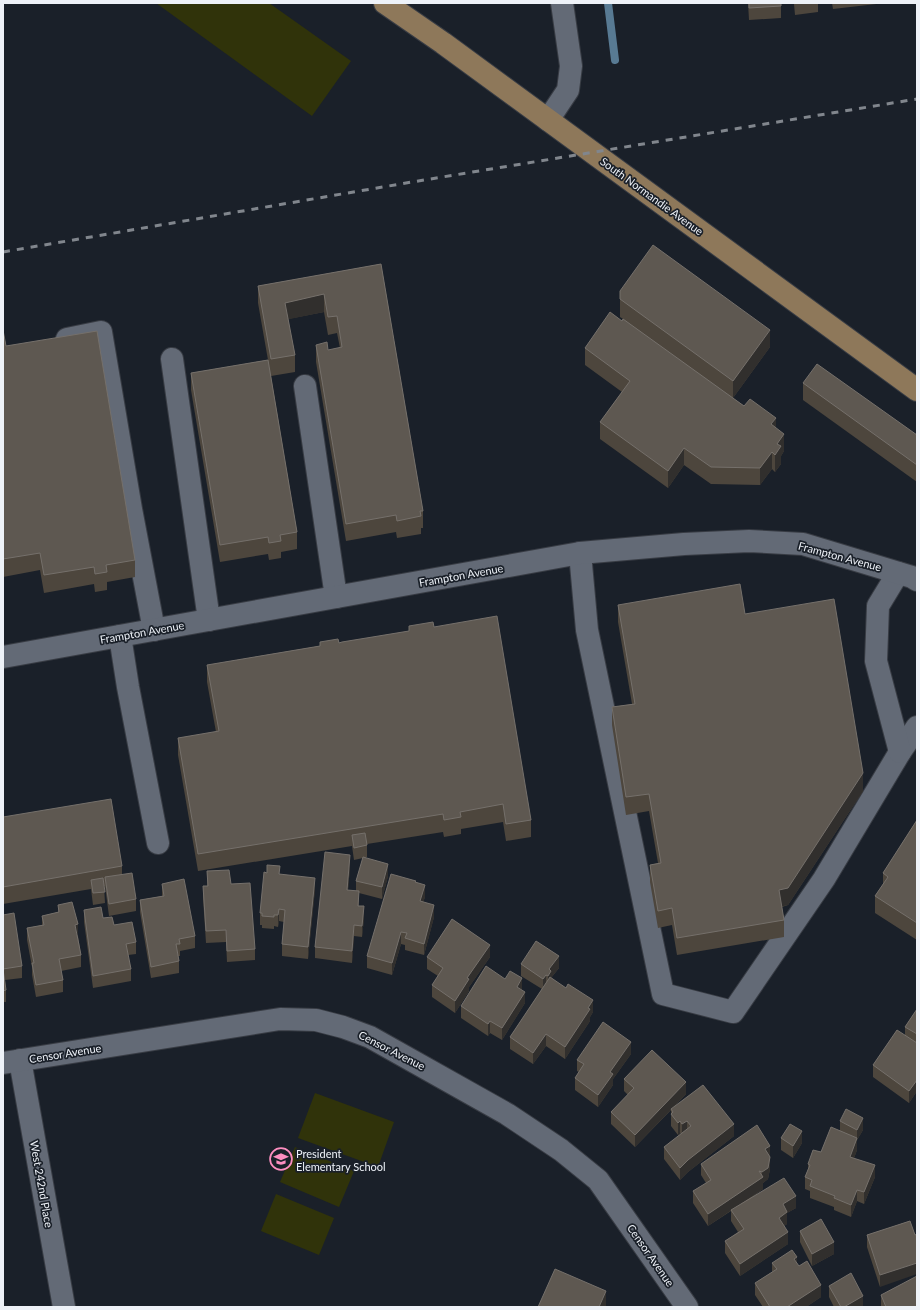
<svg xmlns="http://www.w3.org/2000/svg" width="920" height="1310" viewBox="0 0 920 1310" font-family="Lato,sans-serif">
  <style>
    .green { fill: #30330a }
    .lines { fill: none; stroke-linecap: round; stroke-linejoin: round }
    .stream { stroke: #587a93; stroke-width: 8 }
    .minor-casing { stroke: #383c44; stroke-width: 24 }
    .major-casing { stroke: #383c44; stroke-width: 24 }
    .minor { stroke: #636a76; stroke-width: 22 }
    .major { stroke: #8e785a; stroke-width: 22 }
    .rail { stroke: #81868d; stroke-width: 3; stroke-dasharray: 7 7; stroke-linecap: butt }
    .wall { fill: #4d463d }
    .shaded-wall { fill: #312f2d }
    .building { fill: #5e5851; stroke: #75706b }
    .labels { text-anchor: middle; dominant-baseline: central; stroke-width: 3.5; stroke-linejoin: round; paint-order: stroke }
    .street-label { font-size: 11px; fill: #eef2f8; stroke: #1a2029 }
    .poi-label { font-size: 11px; fill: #eef2f8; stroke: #1a2029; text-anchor: start }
  </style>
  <rect width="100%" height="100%" fill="#1a2029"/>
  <!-- green -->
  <g class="green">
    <polygon points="156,3 269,3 351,61 312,116"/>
    <polygon points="315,1093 394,1122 378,1167 298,1138"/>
    <polygon points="295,1147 354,1171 339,1207 280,1182"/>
    <polygon points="276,1194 334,1218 319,1255 261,1231"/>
  </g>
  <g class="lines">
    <!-- stream -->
    <polyline class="stream" points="608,3 615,60"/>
    <!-- minor casing -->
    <g class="minor-casing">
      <g id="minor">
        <polyline points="548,120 568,90 571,66 562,3"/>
        <polyline points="67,339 101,332 131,509 154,630"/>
        <polyline points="172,359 209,620"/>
        <polyline points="305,386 336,597"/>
        <polyline points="580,553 587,630 663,994 733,1012 824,879 900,752 917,727"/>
        <polyline points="898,573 878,606 876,661 900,752"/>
        <polyline points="120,636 128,687 158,843"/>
        <polyline points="3,657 580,553 684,544 749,541 803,544 912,577 917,580"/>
        <polyline points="20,1060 64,1307"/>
        <polyline points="3,1063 280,1019 316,1020 343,1027 370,1037 507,1114 561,1150 598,1180 687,1307"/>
      </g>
    </g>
    <!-- major casing -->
    <g class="major-casing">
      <polyline id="major" points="385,3 443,43 917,390"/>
    </g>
    <!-- minor -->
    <use href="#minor" class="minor"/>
    <!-- major -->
    <use href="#major" class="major"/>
    <!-- rail -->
    <polyline class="rail" points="3,252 412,182 917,99"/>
  </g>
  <!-- wall -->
  <g class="wall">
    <polygon points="748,3 818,3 818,12 795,15 794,4 781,4 781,18 749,20"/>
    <polygon points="832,3 885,3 833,9"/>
    <polygon points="381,264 423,511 423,528 421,528 421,534 397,538 396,532 346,541 316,362 316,345 328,350 340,348 337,333 328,335 324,312 288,319 295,355 295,372 271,376 297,532 297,549 281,552 281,558 269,560 268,554 220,562 191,390 191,373 268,360 258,303 258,286"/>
    <polygon points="620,291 770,347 733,398 776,428 784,451 781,456 781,464 775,472 772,469 760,485 711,484 684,465 668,488 600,439 600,422 622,392 585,365 585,348 623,319 620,317"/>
    <polygon points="3,330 6,346 135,560 135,577 107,582 107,590 95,592 94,584 44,593 40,570 3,577"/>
    <polygon points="803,383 917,435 917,482 803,400"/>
    <polygon points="618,605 745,614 863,791 788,905 782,907 784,920 784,937 677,955 672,925 658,928 650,882 650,865 658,863 649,811 626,815 612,725 612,707 632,704 618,622"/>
    <polygon points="409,626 434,627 531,820 531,837 506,841 503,822 461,829 461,834 444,837 443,832 367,844 367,857 364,858 388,876 382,899 359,893 359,906 364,918 362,937 354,936 352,963 315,958 315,947 350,867 348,890 356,891 356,881 363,858 354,860 352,846 198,871 178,755 178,738 216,732 207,682 207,665 409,631"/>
    <polygon points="3,817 122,866 122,874 136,899 136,911 109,916 105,886 104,886 105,903 93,905 91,889 3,904"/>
    <polygon points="917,820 917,940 875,913 875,896 883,884 883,873"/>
    <polygon points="207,871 231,884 255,949 255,960 227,962 226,942 206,943 203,898 203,886 207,886"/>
    <polygon points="280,874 315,889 308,959 282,956 282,944 284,922 279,921 278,927 274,926 274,929 262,928 262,925 260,925 260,913"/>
    <polygon points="416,882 425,897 423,902 434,917 424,955 405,950 405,945 401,944 392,975 367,968 367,956"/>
    <polygon points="162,884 195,936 195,948 180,951 180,956 178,956 179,961 179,973 151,978 140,912 140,900 162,896"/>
    <polygon points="58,905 78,936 81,955 81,967 61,971 63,980 63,992 36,997 32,975 32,967 27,940 27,928 42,925 42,916 58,912"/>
    <polygon points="84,910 103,918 114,925 136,942 136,954 128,955 131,969 131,981 93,988 84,922"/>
    <polygon points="3,915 22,966 22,978 5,980 6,990 6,1002 3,1002"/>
    <polygon points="427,957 490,957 469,987 469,991 455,1013 432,997 432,985 438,976 427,969"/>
    <polygon points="521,964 559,968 551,978 593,1012 590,1017 590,1021 565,1059 546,1046 533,1064 510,1049 510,1037 542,989 521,976"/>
    <polygon points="522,990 525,1003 502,1040 490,1033 488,1036 461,1018 461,1006"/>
    <polygon points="917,1009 917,1091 909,1103 873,1077 873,1065 905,1035 905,1027"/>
    <polygon points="631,1054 613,1079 613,1085 598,1107 575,1090 575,1078 579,1072 577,1071 577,1060"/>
    <polygon points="624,1079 686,1094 672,1109 734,1136 688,1172 680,1180 664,1159 664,1147 681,1134 680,1133 678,1135 671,1126 671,1110 635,1147 611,1124 611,1112 628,1095 624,1091"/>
    <polygon points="840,1121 863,1130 857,1140 857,1150 854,1158 875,1177 864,1204 857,1201 851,1217 834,1210 834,1207 810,1198 810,1191 805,1189 805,1177 808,1169 808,1164 821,1152 840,1131"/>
    <polygon points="781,1138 802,1143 793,1158 781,1150"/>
    <polygon points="770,1158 770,1169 768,1179 763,1183 763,1189 751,1198 796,1208 787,1213 787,1224 784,1226 788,1244 740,1276 725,1253 725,1241 738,1232 731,1221 731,1211 708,1226 693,1203 693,1191 706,1183 701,1175 701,1164"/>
    <polygon points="910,1221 880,1287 867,1247 867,1235"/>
    <polygon points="800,1231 834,1254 812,1266 800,1242"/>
    <polygon points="772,1263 797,1264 821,1297 806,1307 763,1307 755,1295 755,1283 772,1272"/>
    <polygon points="829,1286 863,1307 834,1307 829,1297"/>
    <polygon points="881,1295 917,1307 881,1307"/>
  </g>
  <!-- shaded-wall -->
  <g class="shaded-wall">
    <polygon points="324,294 324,312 285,320 285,303"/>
    <polygon points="770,330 770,347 733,398 733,381"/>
    <polygon points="776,418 776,435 771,424"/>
    <polygon points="784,434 784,451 781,456 781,464 775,472 775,455 777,444"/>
    <polygon points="684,448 684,465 668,488 668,471"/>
    <polygon points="772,452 772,469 760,485 760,468"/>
    <polygon points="863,773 863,791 788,905 779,907 779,890"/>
    <polygon points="350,855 350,867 347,902 347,890"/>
    <polygon points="388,864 388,876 382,899 382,887"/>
    <polygon points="315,878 315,889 308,959 308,947"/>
    <polygon points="425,885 425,897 420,913 420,901"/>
    <polygon points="359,891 359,903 358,917 358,906"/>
    <polygon points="434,905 434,917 424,955 424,944"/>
    <polygon points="364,906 364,918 362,937 362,926"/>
    <polygon points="279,909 279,921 278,927 278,915"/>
    <polygon points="78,924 78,936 75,925"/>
    <polygon points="354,925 354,936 352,963 352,951"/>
    <polygon points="401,932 401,944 392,975 392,963"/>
    <polygon points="490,945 490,957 469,987 469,991 455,1013 455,1001 467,978"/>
    <polygon points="559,956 559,968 551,978 548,988 548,976 549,969"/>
    <polygon points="546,975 546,986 543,990 543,979"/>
    <polygon points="522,978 522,990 517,987"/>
    <polygon points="525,992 525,1003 502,1040 502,1028"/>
    <polygon points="593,1000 593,1012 590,1017 590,1021 565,1059 565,1047"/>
    <polygon points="490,1021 490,1033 488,1036 488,1024"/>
    <polygon points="546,1034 546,1046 533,1064 533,1053"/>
    <polygon points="631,1042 631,1054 613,1079 613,1085 598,1107 598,1095 610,1072"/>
    <polygon points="917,1080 917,1091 909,1103 909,1091"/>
    <polygon points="686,1082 686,1094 635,1147 635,1135"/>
    <polygon points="863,1118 863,1130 857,1140 857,1150 850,1169 850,1157 857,1139 857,1130"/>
    <polygon points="680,1121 680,1133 678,1135 678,1123"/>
    <polygon points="687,1121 687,1133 682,1136 682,1124"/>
    <polygon points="734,1124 734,1136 688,1172 680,1180 680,1168 688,1160"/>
    <polygon points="802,1131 802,1143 793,1158 793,1146"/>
    <polygon points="770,1146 770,1169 768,1179 763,1183 763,1189 708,1226 708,1214 762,1178 762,1172 765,1149"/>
    <polygon points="875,1165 875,1177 864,1204 864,1192"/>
    <polygon points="857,1190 857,1201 851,1217 851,1205"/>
    <polygon points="796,1196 796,1208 787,1213 787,1224 779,1229 779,1218 783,1204"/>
    <polygon points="788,1232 788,1244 740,1276 740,1264"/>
    <polygon points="834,1242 834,1254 812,1266 812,1254"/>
    <polygon points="797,1257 797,1269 794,1259"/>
    <polygon points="917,1263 917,1274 880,1287 880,1275"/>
    <polygon points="821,1285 821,1297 806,1307 787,1307"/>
    <polygon points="606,1291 606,1307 599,1307"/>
    <polygon points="863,1296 863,1307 844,1307"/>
  </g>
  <!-- building -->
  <g class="building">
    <polygon points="749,3 781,3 781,6 749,8"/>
    <polygon points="653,245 770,330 733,381 620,299 620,291"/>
    <polygon points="381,264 423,511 420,511 421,516 397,521 396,515 346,524 316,345 327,342 328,350 342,347 337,316 328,317 324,294 285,303 295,355 271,359 258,286"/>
    <polygon points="610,312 622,321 623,319 744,406 750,399 776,418 771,424 784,434 777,444 781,446 775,455 772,452 760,468 711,467 684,448 668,471 600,422 630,381 585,348"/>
    <polygon points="3,330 6,346 97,331 135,560 106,565 107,572 95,574 94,567 44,575 40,553 3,559"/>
    <polygon points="268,360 297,532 280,535 281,541 269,543 268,537 220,545 191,373"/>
    <polygon points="817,364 917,435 917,465 803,383"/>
    <polygon points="740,584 745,614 834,599 863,773 788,888 779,890 784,920 677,938 672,908 658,911 650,865 661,863 649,794 626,797 612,707 635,704 618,605"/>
    <polygon points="497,616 531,820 506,824 503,804 460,812 461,817 444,820 443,814 198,854 178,738 219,731 207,665 320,646 320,642 338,639 339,643 342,642 409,631 409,626 433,622 434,627"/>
    <polygon points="111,799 122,866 3,887 3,817"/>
    <polygon points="917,820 917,923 875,896 888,877 883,873"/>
    <polygon points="365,833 367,845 354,848 352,835"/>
    <polygon points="325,852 350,855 347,890 359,891 358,906 364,906 362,926 354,925 352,951 315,947"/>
    <polygon points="363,857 388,864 382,887 356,881"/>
    <polygon points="267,865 280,866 279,874 315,878 308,947 282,944 285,910 279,909 278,915 274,915 274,917 262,916 262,913 260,913 264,872 267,873"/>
    <polygon points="229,870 231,884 250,883 255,949 227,951 226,930 206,931 203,886 208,886 207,871"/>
    <polygon points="132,873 136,899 109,904 105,877"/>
    <polygon points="391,874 416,881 415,882 425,885 420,901 434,905 424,944 405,938 407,933 401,932 392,963 367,956"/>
    <polygon points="103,878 105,892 93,893 91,880"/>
    <polygon points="184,879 195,936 179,939 180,944 176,944 179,961 151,967 140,900 164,896 162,884"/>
    <polygon points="72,902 78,924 75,925 81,955 59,959 63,980 36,985 32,963 34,963 27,928 44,925 42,916 59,912 58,905"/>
    <polygon points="101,907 103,918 112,917 114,925 132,922 136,942 126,944 131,969 93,976 84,910"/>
    <polygon points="14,913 22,966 3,969 3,915"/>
    <polygon points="452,919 490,945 467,978 469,979 455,1001 432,985 443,968 427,957"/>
    <polygon points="536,941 559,956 549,969 551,971 548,976 546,975 543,979 521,964"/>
    <polygon points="486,966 505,979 510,971 522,978 517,987 525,992 502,1028 490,1021 488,1024 461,1006"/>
    <polygon points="3,969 6,990 3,991"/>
    <polygon points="550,977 566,988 568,984 593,1000 588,1008 590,1009 565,1047 546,1034 533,1053 510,1037"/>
    <polygon points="917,1009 917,1034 905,1027"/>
    <polygon points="603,1022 631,1042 610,1072 613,1074 598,1095 575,1078 584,1064 577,1060"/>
    <polygon points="897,1030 917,1043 917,1080 909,1091 873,1065"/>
    <polygon points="652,1050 686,1082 635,1135 611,1112 634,1088 624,1079"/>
    <polygon points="703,1085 734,1124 688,1160 680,1168 664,1147 691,1126 687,1121 682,1124 680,1121 678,1123 671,1114 673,1112 671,1109"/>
    <polygon points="846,1109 863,1118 857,1130 840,1121"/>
    <polygon points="790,1124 802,1131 793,1146 781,1138"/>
    <polygon points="757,1125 770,1146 765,1149 770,1157 768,1168 762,1172 759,1171 763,1177 708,1214 693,1191 711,1180 701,1164"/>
    <polygon points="831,1127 857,1138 850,1157 875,1165 864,1192 857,1190 851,1205 834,1198 835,1196 810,1186 812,1180 805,1177 810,1165 808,1164 813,1150 821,1152"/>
    <polygon points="784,1178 796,1196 783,1204 787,1212 779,1218 788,1232 740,1264 725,1241 744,1229 731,1210"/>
    <polygon points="821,1219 834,1242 812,1254 800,1231"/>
    <polygon points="910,1221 915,1235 917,1234 917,1263 880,1275 867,1235"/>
    <polygon points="792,1250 797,1257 794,1259 799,1266 807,1261 821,1285 787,1307 770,1307 755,1283 777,1269 772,1263"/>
    <polygon points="555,1269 606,1291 599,1307 538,1307"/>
    <polygon points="851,1273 863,1296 844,1307 841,1307 829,1286"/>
    <polygon points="917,1276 917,1307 886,1307 881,1295"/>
  </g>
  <!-- icons -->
  <defs>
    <g id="school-ring" transform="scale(1.15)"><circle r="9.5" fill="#1a2029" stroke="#fd8ec0" stroke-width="1.5"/><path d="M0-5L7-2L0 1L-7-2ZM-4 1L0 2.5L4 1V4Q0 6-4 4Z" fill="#fd8ec0"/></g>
  </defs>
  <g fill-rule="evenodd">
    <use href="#school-ring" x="281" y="1159"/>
  </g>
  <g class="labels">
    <!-- street labels -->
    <g class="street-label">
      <text transform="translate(652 196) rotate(36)">South Normandie Avenue</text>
      <text transform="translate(840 556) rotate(15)">Frampton Avenue</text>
      <text transform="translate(461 575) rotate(-10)">Frampton Avenue</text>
      <text transform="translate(142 632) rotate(-10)">Frampton Avenue</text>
      <text transform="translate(392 1050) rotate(27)">Censor Avenue</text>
      <text transform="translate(65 1053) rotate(-9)">Censor Avenue</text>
      <text transform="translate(42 1184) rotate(80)">West 242nd Place</text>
      <text transform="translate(651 1255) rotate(55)">Censor Avenue</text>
    </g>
    <!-- poi labels -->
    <g class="poi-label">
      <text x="296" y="1153">President<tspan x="296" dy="13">Elementary School</tspan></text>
    </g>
  </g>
  <!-- border -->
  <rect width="920" height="1310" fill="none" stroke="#eef2f8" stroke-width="8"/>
</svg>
